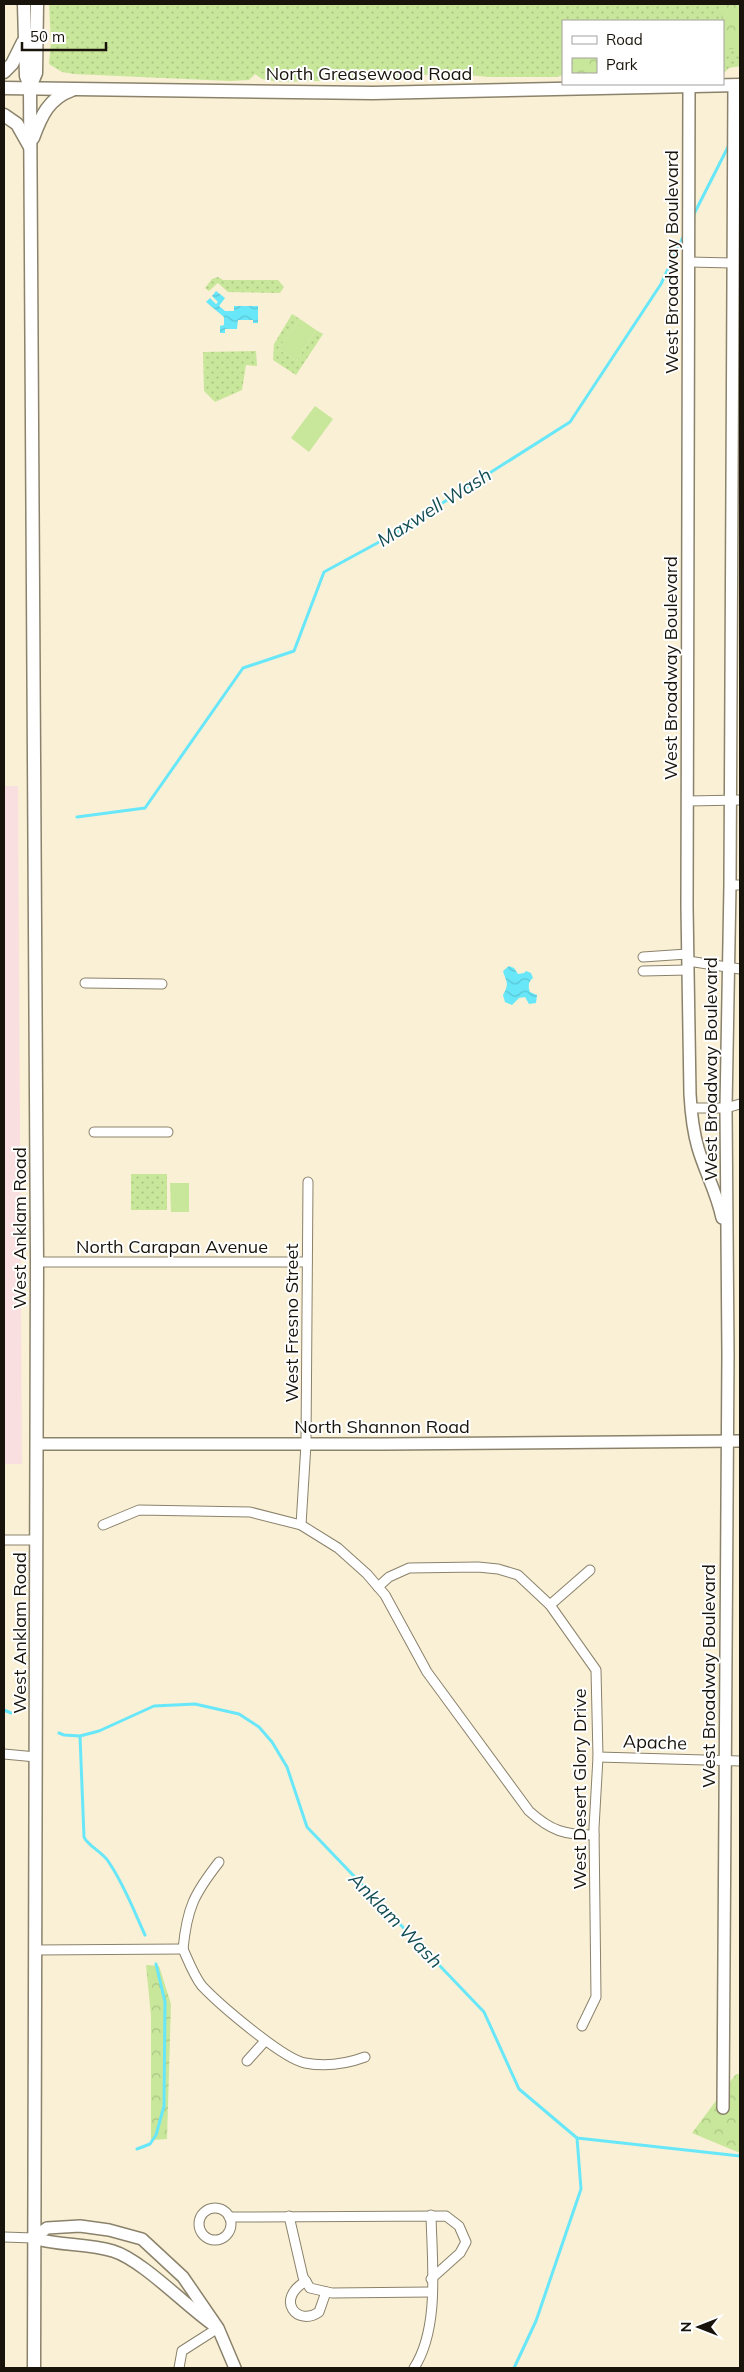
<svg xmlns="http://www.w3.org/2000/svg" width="744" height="2372" viewBox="0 0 744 2372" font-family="Mulish,sans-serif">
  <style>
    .education { fill: #fadfe0 }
    .grass { fill: url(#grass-dots) }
    .park { fill: url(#park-crowns) }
    .pitch { fill: #c8e79a }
    .water { fill: url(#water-waves) }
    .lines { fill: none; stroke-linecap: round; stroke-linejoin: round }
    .stream { stroke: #68e7f9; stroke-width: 3 }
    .minor-casing { stroke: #8b826b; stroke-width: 11 }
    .tertiary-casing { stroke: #8b826b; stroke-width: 14 }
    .secondary-casing { stroke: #8b826b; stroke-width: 15 }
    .minor { stroke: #fff; stroke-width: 9 }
    .tertiary { stroke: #fff; stroke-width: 11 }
    .secondary { stroke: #fff; stroke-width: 12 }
    .labels { text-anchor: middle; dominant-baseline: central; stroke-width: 4; stroke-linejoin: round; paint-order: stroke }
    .street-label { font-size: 18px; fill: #18140b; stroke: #fff }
    .water-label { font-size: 19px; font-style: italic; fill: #144d54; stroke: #fff }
  </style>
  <defs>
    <pattern id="grass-dots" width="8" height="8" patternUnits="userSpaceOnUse" patternTransform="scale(1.25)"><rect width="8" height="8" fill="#c8e79a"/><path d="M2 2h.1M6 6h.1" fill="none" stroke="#abc583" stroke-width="1.8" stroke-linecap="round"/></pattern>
    <pattern id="park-crowns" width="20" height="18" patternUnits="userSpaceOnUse" patternTransform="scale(1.25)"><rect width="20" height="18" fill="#c8e79a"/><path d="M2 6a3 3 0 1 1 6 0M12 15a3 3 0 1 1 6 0" fill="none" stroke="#abc583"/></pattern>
    <pattern id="water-waves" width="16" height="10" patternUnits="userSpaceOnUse" patternTransform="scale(1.25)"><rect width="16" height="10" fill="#68e7f9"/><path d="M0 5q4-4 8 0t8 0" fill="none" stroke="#59c5d4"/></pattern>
  </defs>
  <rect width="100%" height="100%" fill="#f9f0d6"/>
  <!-- education -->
  <polygon class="education" points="4,786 18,786 22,1464 4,1464"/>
  <!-- grass -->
  <g class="grass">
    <polygon points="49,4 740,4 740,66 729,68 723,74 723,21 563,21 563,75 557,77 490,77 455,74 419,75 393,79 278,82 262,79 255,74 249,80 230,81 74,74 62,72 49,64 51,41"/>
    <polygon points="218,277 223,280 278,280 284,287 280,293 228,292 218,283 209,291 205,288 212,279"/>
    <polygon points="292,314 300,319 278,349 296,361 316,330 323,334 296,375 273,360 274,344"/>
    <polygon points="256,351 257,366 246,365 242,390 215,402 204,391 203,352"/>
    <rect x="131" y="1174" width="36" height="36"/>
  </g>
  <!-- park -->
  <g class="park">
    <polygon points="721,4 740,4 740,49 723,49"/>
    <polygon points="146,1965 159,1966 171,2004 167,2139 151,2140 151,2016"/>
    <polygon points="736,2074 740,2074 740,2153 692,2133"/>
  </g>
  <!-- pitch -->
  <g class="pitch">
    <polygon points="300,319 316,330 296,361 278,349"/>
    <polygon points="315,406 333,419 309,452 291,438"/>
    <polygon points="170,1183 189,1183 189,1212 171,1212"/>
  </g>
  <!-- water -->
  <g class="water">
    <polygon points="216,291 225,298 219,306 225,311 234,311 234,306 258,306 258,323 253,323 253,320 238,320 237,329 225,329 225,333 220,333 220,326 224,325 224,317 206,302 210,298 216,304 218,302 212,296"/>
    <path d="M509,966L514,968L518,974L524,973L526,971L531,973L533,978C528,982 528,986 530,992L537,995L536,1003L529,1004L525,997L519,998L512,1005L505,1002L503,995C510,983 506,982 503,971Z"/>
  </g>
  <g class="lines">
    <!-- stream -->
    <g class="stream">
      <polyline points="693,216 730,143"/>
      <polyline points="77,817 145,808 243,668 294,651 324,572 392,535 570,422 661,284 684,235"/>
      <polyline points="4,1710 11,1713"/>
      <polyline points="59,1733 64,1735 80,1736 99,1731 154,1706 195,1704 239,1714 259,1727 272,1742 287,1767 307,1827 484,2012 519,2089 577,2138 740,2156"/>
      <path d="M80,1736L84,1837C87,1845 102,1852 108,1861C124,1884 134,1911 145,1935"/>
      <polyline points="137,2149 150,2144 156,2135 164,2106 165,2002 156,1964"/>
      <polyline points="514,2368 536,2321 581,2189 577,2138"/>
    </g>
    <!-- minor casing -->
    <g class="minor-casing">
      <g id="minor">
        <polyline points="689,262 732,263"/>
        <polyline points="688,801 740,800"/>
        <polyline points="730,885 740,885"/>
        <polyline points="643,957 687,954"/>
        <polyline points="688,961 740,969"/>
        <polyline points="643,971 688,970"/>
        <polyline points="85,983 162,984"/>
        <polyline points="691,1108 726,1108 740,1104"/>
        <polyline points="94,1132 168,1132"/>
        <polyline points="37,1262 307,1262"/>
        <path d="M103,1525L139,1510L250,1512L301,1525L338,1548L367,1574L385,1595L427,1672L529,1811C551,1831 565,1835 594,1835"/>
        <polyline points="301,1525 306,1444 308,1182"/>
        <polyline points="4,1540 37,1540"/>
        <polyline points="378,1587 389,1577 409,1568 478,1567 498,1569 518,1575 550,1605 596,1670 598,1757 594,1828 596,1997 582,2026"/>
        <polyline points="550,1605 590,1570"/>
        <polyline points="4,1754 36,1757"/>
        <polyline points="598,1757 740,1761"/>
        <path d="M183,1949C188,1960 194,1976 202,1986C219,2004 283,2059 305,2063C326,2067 346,2064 365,2057"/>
        <path d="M183,1949C187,1908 194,1894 219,1862"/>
        <polyline points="35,1950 183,1949"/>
        <polyline points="247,2061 265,2041"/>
        <circle cx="215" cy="2224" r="16"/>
        <polyline points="289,2216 303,2277 310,2288 332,2293 431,2292"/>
        <polyline points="229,2217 446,2216 459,2226 466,2242 460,2253 431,2279"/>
        <polyline points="4,2237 33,2238"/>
        <path d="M306,2281C274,2300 298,2327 319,2312L326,2292"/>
        <polyline points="179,2368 182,2351 218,2328"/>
        <path d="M414,2368C440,2328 432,2262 431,2215"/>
      </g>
    </g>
    <!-- tertiary casing -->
    <g class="tertiary-casing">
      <g id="tertiary">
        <path d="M689,85L687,907L690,1094C691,1112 693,1131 698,1148C705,1172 717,1193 722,1218"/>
        <polyline points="37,1444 384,1444 740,1441"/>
        <polyline points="723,2108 728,1354 726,1108 730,885 734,85"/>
        <polyline points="33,2238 47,2228 80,2226 109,2230 142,2239 183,2277 218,2328 235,2368"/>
        <path d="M33,2238C59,2246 87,2243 113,2251C142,2260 185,2305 212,2324"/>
      </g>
    </g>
    <!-- secondary casing -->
    <g class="secondary-casing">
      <g id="secondary">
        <polyline points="24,4 26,76 30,87 37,1262 34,2368"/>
        <polyline points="4,72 12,64 23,42"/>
        <polyline points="30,87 36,73 37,4"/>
        <polyline points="4,88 373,93 740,85"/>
        <polyline points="4,115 17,124 30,147"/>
        <path d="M33,138C41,116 49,98 72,90"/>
      </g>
    </g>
    <!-- minor -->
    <use href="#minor" class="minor"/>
    <!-- tertiary -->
    <use href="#tertiary" class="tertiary"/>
    <!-- secondary -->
    <use href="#secondary" class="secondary"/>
  </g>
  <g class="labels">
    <!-- street labels -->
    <g class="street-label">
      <text x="369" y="73">North Greasewood Road</text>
      <text transform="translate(671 262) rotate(-90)">West Broadway Boulevard</text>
      <text transform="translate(670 668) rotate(-90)">West Broadway Boulevard</text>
      <text transform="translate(710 1069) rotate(-90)">West Broadway Boulevard</text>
      <text transform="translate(19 1228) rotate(-90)">West Anklam Road</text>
      <text x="172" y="1246">North Carapan Avenue</text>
      <text transform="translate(291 1323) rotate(-90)">West Fresno Street</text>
      <text x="382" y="1426">North Shannon Road</text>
      <text transform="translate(19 1633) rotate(-90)">West Anklam Road</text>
      <text transform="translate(708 1676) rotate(-90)">West Broadway Boulevard</text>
      <text transform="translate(655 1742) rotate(2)">Apache</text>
      <text transform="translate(579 1789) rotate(-90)">West Desert Glory Drive</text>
    </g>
    <!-- water labels -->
    <g class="water-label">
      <text transform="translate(434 507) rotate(-32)">Maxwell Wash</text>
      <text transform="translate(396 1920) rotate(46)">Anklam Wash</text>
    </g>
  </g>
  <!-- border -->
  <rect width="744" height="2372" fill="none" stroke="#18140b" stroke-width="10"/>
  <!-- legend -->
  <rect x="562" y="20" width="162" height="65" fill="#ffffff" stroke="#a3a19d"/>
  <rect x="572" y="36" width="25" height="8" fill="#ffffff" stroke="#a3a19d"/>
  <text x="606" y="45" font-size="15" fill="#18140b">Road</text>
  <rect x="572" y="58" width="25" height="15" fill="url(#park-crowns)" stroke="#a3a19d"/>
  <text x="606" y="70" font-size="15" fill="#18140b">Park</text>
  <!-- north arrow -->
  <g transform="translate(699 2327) rotate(270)" stroke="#ffffff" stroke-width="4" paint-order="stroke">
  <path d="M0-4L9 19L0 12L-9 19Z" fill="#18140b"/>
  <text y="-8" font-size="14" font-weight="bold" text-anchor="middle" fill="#18140b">N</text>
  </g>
  <!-- scale -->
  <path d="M22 42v8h84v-8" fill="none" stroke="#18140b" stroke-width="2.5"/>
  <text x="30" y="42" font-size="15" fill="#18140b" stroke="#ffffff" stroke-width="4" paint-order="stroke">50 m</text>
</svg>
